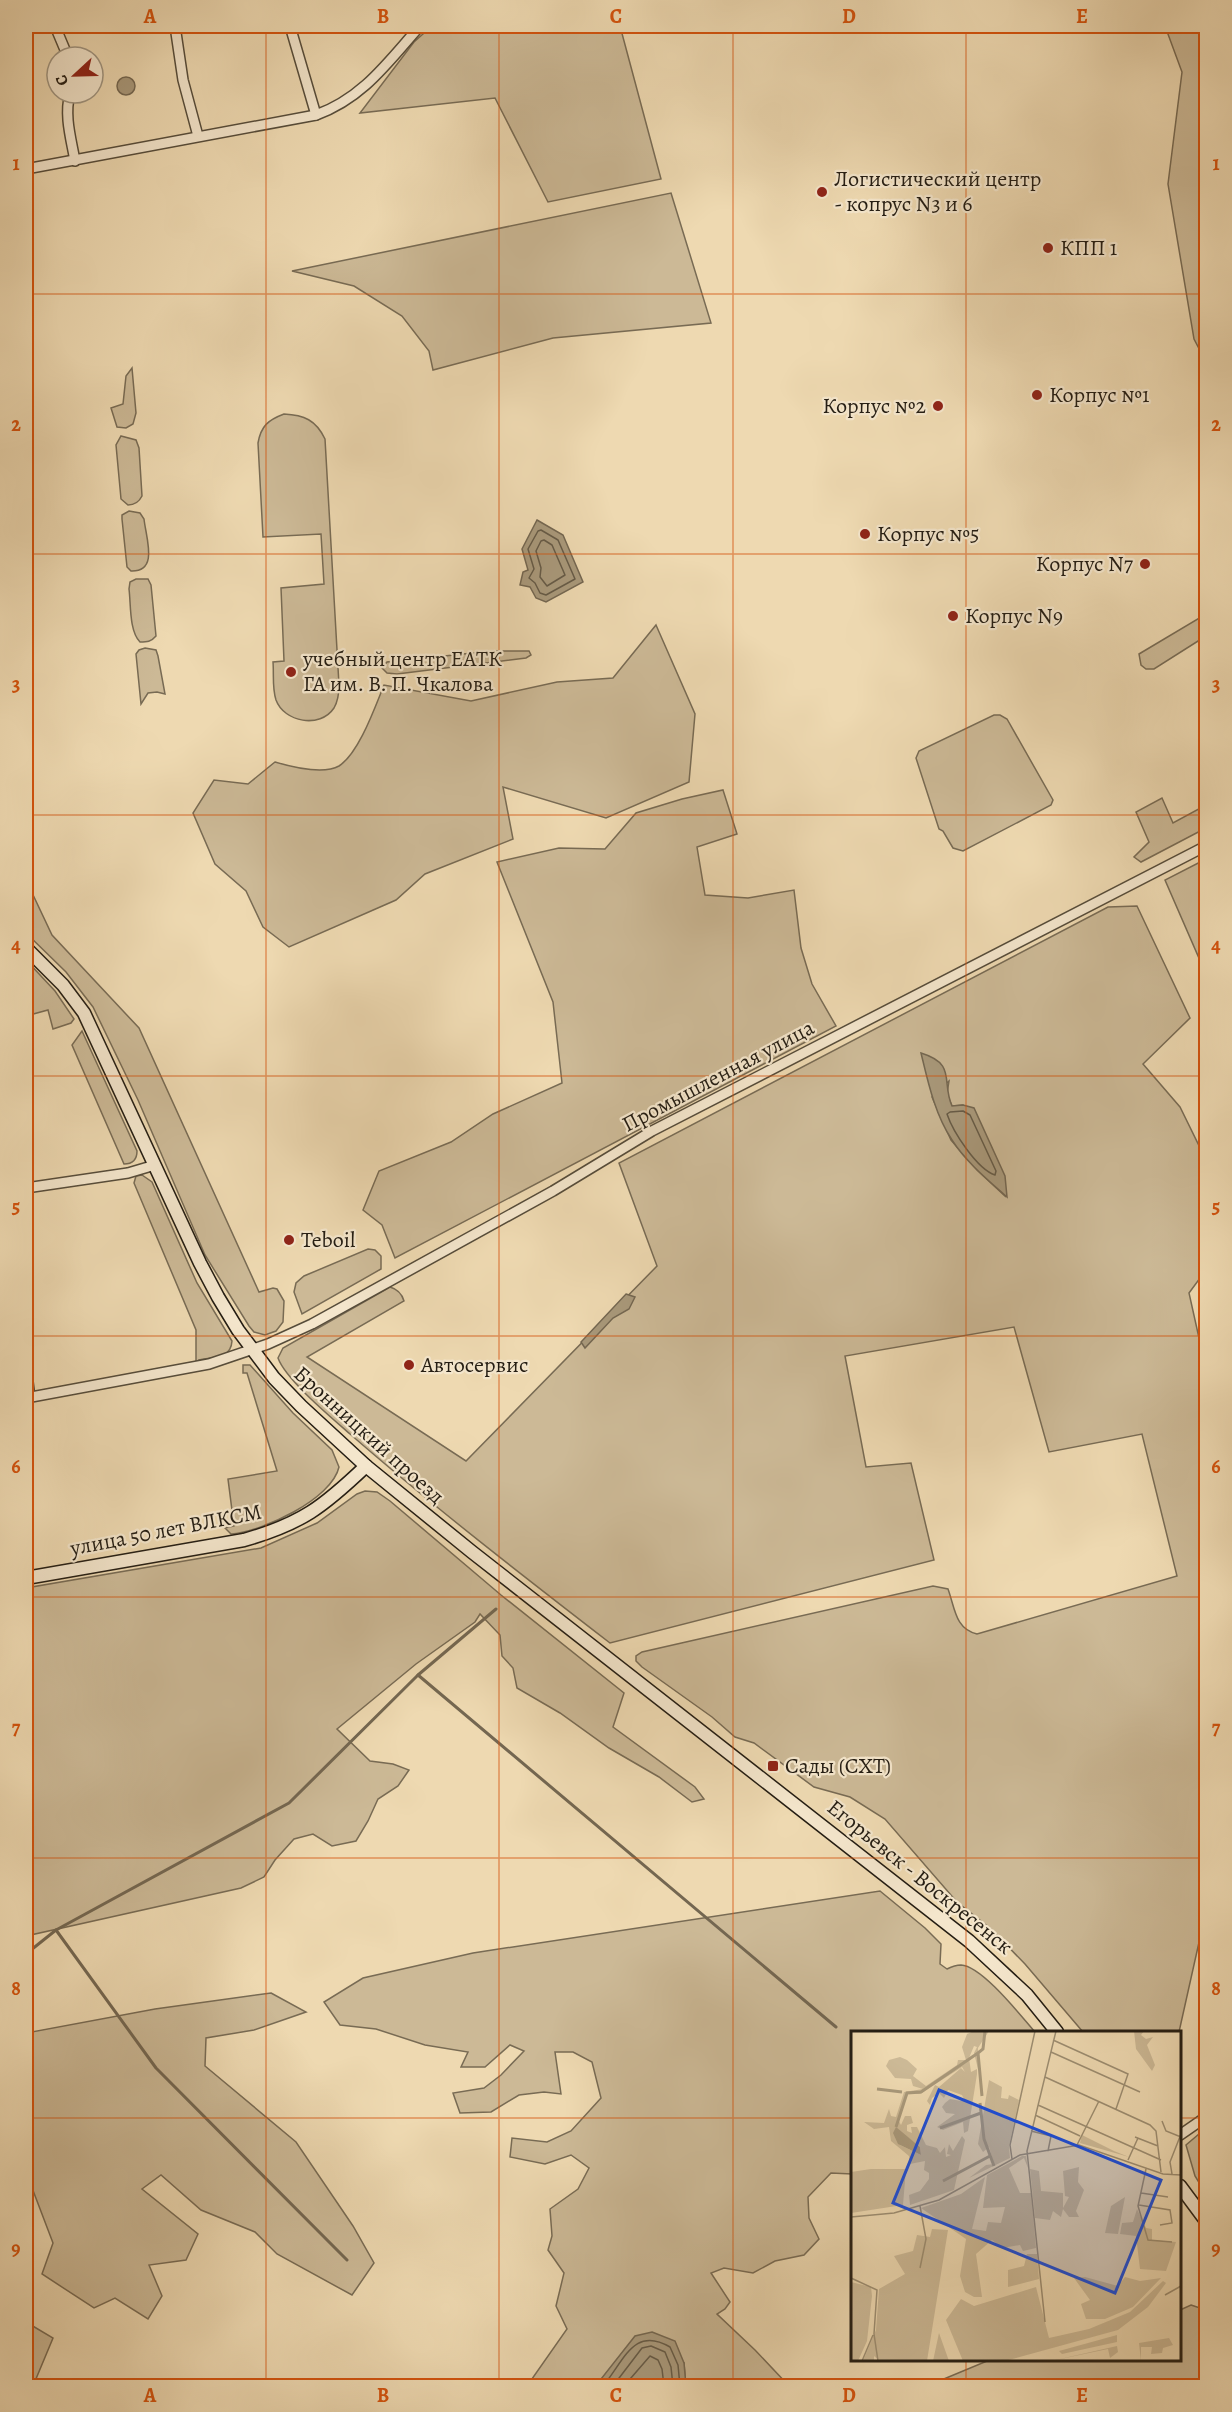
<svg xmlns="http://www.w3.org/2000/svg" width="1232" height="2412" viewBox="0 0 1232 2412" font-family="Alegreya,serif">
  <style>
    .green { fill: #ccb996; stroke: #786b54; stroke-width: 1.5; fill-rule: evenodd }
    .water { fill: #a9997b; stroke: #746751; stroke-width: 1.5 }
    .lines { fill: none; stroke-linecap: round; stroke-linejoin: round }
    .shore { stroke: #665b47; stroke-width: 1.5 }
    .stream { stroke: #746751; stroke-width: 3 }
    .street-casing { stroke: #564c3a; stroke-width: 12 }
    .secondary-casing { stroke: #241d13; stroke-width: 15 }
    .street { stroke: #f4e6cc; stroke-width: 9 }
    .secondary { stroke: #f4e6cc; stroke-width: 12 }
    .grid { fill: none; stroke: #d4530d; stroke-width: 1.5; stroke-opacity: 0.55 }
    .poi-dot { fill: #8f2418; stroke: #f4e6cc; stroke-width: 2 }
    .labels { text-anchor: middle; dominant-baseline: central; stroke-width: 4.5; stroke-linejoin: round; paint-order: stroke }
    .poi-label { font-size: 22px; fill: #241d13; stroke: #f4e6cc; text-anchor: start }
    .street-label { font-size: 22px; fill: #241d13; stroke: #f4e6cc }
    .inset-river { fill: none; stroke: #a9997b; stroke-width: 3 }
    .inset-road { fill: none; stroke: #9d8e72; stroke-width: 1.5 }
    .view { fill: #1d4ed8; fill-opacity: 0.15; stroke: #1d4ed8; stroke-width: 3 }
    .inset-edge { fill: none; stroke: #241d13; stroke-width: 3 }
    .neatline { fill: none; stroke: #d4530d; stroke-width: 2 }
    .grid-label { font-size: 20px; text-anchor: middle; font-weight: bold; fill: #d4530d }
  </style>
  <rect width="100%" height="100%" fill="#eed9b1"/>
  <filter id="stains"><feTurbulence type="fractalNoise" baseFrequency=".00333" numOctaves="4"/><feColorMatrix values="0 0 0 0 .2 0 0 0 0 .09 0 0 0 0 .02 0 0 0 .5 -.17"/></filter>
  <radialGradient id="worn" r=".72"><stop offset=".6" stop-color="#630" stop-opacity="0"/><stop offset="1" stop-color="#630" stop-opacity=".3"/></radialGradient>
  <!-- green -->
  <g class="green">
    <polygon points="432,26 620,26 661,179 548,202 495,98 360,113 414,42"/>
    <polygon points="1165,26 1206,26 1206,362 1194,339 1168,184 1182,72"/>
    <polygon points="671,193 711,323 553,338 433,370 429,351 402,316 354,286 292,271"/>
    <polygon points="132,368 136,413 133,424 126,428 117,427 111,408 123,404 126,376"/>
    <path d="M284,414C304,415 316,420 325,439L339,685C339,693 338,701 334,708C320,729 284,722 276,700C272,688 274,674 273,662L284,661L281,588L324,584L321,534L263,537L258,443C261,426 268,420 284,414Z"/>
    <path d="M121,436L136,440L139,448L142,496C139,502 135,505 128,505L121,499L116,445Z"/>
    <path d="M129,511L140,513L144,519C146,538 159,572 131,571L127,567L122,519V515Z"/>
    <path d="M136,579H148L151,585L156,636C151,642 147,642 140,642C129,631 131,604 129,589L130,582Z"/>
    <polygon points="1206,614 1206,636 1154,669 1146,669 1141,665 1139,654"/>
    <path d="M656,625L695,714L689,782L606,818L503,787L513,839L425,874L396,900L289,947L263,927L246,891L215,864L193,813L214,780L248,784L275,762C292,767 323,775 339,766C359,753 375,707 384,685L471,701L557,682L613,678Z"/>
    <polygon points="145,648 156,650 158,656 165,694 157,692 148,693 141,704 136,654 139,650"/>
    <polygon points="492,651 529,651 531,655 526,658 397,674 387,673 382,668 387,662"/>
    <polygon points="994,715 1000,715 1007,719 1053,800 1051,805 963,851 953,848 943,831 939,829 916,758 919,751"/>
    <polygon points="723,790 737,834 697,847 705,895 748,898 794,890 801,948 812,984 836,1026 395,1258 382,1225 363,1210 379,1171 451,1142 493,1114 562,1083 553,1002 497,862 559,848 605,849 636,813 682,799"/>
    <polygon points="1162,798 1173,823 1206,805 1206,828 1141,862 1134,857 1149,842 1136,812"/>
    <polygon points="1206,859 1206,964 1202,965 1165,880"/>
    <polygon points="26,880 52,935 139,1028 259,1292 273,1288 277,1289 284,1301 283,1322 276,1331 265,1335 254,1332 249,1326 205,1255 138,1100 93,1007 66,972 26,933"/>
    <path d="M1137,906L1190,1018L1143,1064L1180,1107L1206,1160V1270L1189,1293L1201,1347L1206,1350V1911L1179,2032H1083L1025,1964L990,1928L957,1902L885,1819L850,1797L814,1787L754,1743L735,1737L712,1717L642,1667L636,1661V1656L642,1652L933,1586L948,1589C955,1608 955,1629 977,1634L1177,1576L1142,1434L1049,1452L1014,1327L845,1356L866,1467L911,1463L934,1560L610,1643C522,1575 434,1507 350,1434C332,1418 286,1380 278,1358L283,1348L390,1287C397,1289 402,1294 404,1301L307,1357L466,1461L657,1266L619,1163L1108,907ZM949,1081L947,1094L952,1106L963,1105L1006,1197L977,1170L951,1140L932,1097Z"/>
    <polygon points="26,960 55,991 74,1019 71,1023 53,1029 48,1010 26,1016"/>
    <path d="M82,1031L137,1151C137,1160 132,1164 124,1164L72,1045Z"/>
    <path d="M142,1175L152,1182L197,1283L232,1341C231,1359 213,1357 199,1360L196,1363V1330L134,1183L136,1176Z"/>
    <polygon points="368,1249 375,1250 381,1256 381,1269 302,1314 294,1292 296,1283 304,1276"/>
    <path d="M243,1365H250L293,1413L332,1450L339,1467C332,1499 262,1532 231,1534L225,1528L234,1526L228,1479L277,1471L247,1373H243Z"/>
    <polygon points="365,1491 377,1492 390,1501 501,1595 624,1693 613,1727 695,1787 704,1799 692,1802 659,1777 609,1748 560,1713 517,1688 513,1668 502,1656 500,1635 480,1614 475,1622 416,1664 337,1729 370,1761 393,1764 409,1770 398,1786 378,1799 368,1821 356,1841 332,1846 313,1834 294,1839 275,1860 264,1877 241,1888 26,1936 26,1588 261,1548 317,1523 357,1494"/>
    <path d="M880,1891L925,1928L941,1944L940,1964L947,1969C951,1967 957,1965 961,1965C982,1966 1021,2016 1035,2032H852V2174L831,2173L808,2197L809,2218L819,2239L804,2255L775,2261L753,2273L724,2268L711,2273L730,2302L725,2309L717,2314L755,2350L789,2386H686L684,2363L601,2379L599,2386H527L567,2329L556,2306L564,2273L548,2250L552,2236L550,2209L578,2189L589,2168L571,2155L545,2164L510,2157L512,2138L547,2142L571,2131L601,2098L592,2062L573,2052H555L561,2094L544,2092L519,2095L491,2112L460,2113L453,2093L484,2088L501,2075L524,2051L510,2045L485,2067H461L468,2052L425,2045L376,2029L340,2025L324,2002L363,1978L473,1953Z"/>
    <polygon points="271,1993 306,2012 254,2030 206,2038 205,2066 296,2142 353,2226 374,2263 352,2295 277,2254 255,2232 201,2210 161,2175 142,2189 198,2234 186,2260 149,2265 162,2296 148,2319 115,2298 94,2308 42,2274 53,2243 26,2172 26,2033 155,2009"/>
    <polygon points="1206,2128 1206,2194 1195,2176 1186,2145"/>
    <polygon points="1191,2305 1206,2310 1206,2386 927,2386 987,2361 1180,2360 1180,2310"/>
    <polygon points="26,2322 53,2338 33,2386 26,2386"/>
  </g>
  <!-- water -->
  <g class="water">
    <circle cx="126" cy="86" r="9"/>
    <polygon points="537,520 563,535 583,582 546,602 536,598 530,587 520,585 523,572 528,570 522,549"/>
    <path d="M921,1053C957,1064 941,1081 952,1106L963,1105L974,1108L1005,1176L1007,1197C988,1180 966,1162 952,1140C935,1115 928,1082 921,1053Z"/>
    <polygon points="626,1294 635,1297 629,1309 613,1318 585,1348 581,1342"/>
    <polygon points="652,2332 675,2341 684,2363 686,2386 599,2386 601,2379 635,2336"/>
  </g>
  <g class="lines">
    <!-- shore -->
    <g class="shore">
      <polygon points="541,530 558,540 575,579 546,595 540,593 535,583 529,578 534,569 528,549 538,531"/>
      <polygon points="544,540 552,545 565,575 547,586 540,577 541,568 536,551 541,541"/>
      <path d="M963,1111L970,1115L996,1171L995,1175C977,1169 953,1132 947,1114L950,1112Z"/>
      <path d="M605,2386L607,2381C626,2356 636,2327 670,2347L678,2365L680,2386"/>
      <polyline points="613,2386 642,2348 651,2346 665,2352 671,2367 673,2386"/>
      <polyline points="624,2386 650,2356 658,2360 662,2369 664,2386"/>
    </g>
    <!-- stream -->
    <g class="stream">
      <polyline points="418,1675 836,2027"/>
      <polyline points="56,1930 156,2068 347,2260"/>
      <polyline points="26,1954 56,1930 289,1803 418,1675 496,1609"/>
    </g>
    <!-- street casing -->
    <g class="street-casing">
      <g id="street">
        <polyline points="55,26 68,57"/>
        <polyline points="175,26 183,80 198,136"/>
        <polyline points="290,26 316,115"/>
        <path d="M70,93C64,116 71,138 75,161"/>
        <path d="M26,169L316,115C363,98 388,62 420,26"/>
        <polyline points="26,1188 128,1173 155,1165"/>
        <polyline points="26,1367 30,1397"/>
        <polyline points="26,1398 209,1364 268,1344 312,1324 553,1191 652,1131 1206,846"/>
        <polyline points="1180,2135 1206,2117"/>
      </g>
    </g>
    <!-- secondary casing -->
    <g class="secondary-casing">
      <g id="secondary">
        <polyline points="26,948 63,985 84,1013 200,1263 218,1297 238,1330 274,1378 301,1406 366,1466 472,1552 969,1941 1027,1995 1057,2032"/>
        <path d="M26,1578L244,1540C301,1524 323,1507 366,1466"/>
        <polyline points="1180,2186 1206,2221"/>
      </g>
    </g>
    <!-- street -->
    <use href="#street" class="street"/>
    <!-- secondary -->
    <use href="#secondary" class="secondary"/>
  </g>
  <!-- grid -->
  <path class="grid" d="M266,26V2386M499,26V2386M733,26V2386M966,26V2032M26,294H1206M26,554H1206M26,815H1206M26,1076H1206M26,1336H1206M26,1597H1206M26,1858H1206M26,2118H852M1180,2118H1206M966,2360V2386"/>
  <!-- markers -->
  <g class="poi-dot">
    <circle cx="822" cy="192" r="6"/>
    <circle cx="1048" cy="248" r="6"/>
    <circle cx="1037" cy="395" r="6"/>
    <circle cx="938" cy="406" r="6"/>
    <circle cx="865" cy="534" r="6"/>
    <circle cx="1145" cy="564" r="6"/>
    <circle cx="953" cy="616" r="6"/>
    <circle cx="291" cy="672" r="6"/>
    <circle cx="289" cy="1240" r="6"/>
    <circle cx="409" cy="1365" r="6"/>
    <rect x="767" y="1760" width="12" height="12" rx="3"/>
  </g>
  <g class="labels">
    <!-- poi labels -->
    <g class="poi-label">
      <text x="834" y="179">Логистический центр<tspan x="834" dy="25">- копрус N3 и 6</tspan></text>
      <text x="1060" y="248">КПП 1</text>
      <text x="1049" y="395">Корпус №1</text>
      <text x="926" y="406" text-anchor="end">Корпус №2</text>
      <text x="877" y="534">Корпус №5</text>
      <text x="1133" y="564" text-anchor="end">Корпус N7</text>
      <text x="965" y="616">Корпус N9</text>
      <text x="303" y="659">учебный центр ЕАТК<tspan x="303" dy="25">ГА им. В. П. Чкалова</tspan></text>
      <text x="301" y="1240">Teboil</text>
      <text x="421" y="1365">Автосервис</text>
      <text x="785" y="1766">Сады (СХТ)</text>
    </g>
    <!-- street labels -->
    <g class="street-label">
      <text transform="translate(718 1076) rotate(-28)">Промышленная улица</text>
      <text transform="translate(369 1435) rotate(42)">Бронницкий проезд</text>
      <text transform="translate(166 1530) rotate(-11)">улица 50 лет ВЛКСМ</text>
      <text transform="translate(920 1877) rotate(39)">Егорьевск - Воскресенск</text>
    </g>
  </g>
  <!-- overview -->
  <g transform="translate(851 2031)">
    <rect width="330" height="330" fill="#eed9b1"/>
    <path d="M123,0H138L127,17V38L123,22L126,16L123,15L118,27L120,41L126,38V43L117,100L113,102L112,91L92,99L86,96L104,83L95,82L91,76L94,72L99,68L110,70L113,68L111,64L97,59L93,67L88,62L81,67L79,74L76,70L84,54L88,56L110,37L114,41L111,36L69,63H57L47,88L50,94L54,85H60L62,92L56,94V100L61,102L60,96H66L75,114L86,117L89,122L94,116L95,126L100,124L96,123L98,113L102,120L111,105L114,109L103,159L59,174L58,164L69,160L78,148V142L73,139L74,130L59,133L58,125L40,110L38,96L23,98L13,91L33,92L38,78L40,85L45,86L53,61L72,58L62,55L60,48L44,47L35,35L38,29L49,26L56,29L66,38L62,45L75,55L106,34L107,29H115L111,16L116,3ZM55,105L69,116L70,124L49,114L46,106ZM283,0H293L290,4L295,8L302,6L296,14L304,34L301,40L285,18ZM138,49L151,56L150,67L157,68L158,64L168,69L158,115L159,127L118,147L135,134L143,133L138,116L132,121L127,113ZM231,104L263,120L278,126L229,112ZM171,125H175L177,137L173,127L158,137L169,162H180L185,217L172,220L169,214L151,217L141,209L125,223L131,266H123L114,261L109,245L115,208L70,177L110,163L134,146L121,198L135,200L137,191L150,192L154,176L132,177L136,144ZM228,136L227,151L233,159L225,180L228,186H218L212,178L210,186L202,180L199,189L184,187L179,138L188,140L190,160L212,162V177L218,166L214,165L212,140ZM20,138H55L52,174L0,182V141ZM274,166L267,203L254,202L260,175ZM286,178L295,197L301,198V209L325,211L315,240L289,238L285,205L269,203L271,192L282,191ZM81,198L97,199L76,330H29L23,325V330H12L25,299L28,258L54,243L43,225L62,220L66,204L79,206ZM176,223H186L188,248L157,256V239L173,235ZM234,246L267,255L274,246L289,250L310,247L282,276L254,288H235L230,273L239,269L223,247ZM312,250L315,252L297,276L267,299L154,330H112L95,289L110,268L123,275L185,256L198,307L238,298L279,281ZM0,251L20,256L21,265L16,310L7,330H0ZM88,302L98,330H82ZM266,304V311L211,323L208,320ZM318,307L322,314L312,317L311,322L300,323L301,316H290V330L288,312ZM266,315L267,321L259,327L257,318L200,330Z" fill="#ccb996" fill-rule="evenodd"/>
    <path d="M45,96L69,116L70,124L47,113L42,102Z" fill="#a9997b"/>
    <path class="inset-river" d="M26,58L51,61M131,65L127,22L132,18L134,0M129,72L133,108L143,135M45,96L56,62L70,61L127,22M89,97L130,82M92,150L139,125"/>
    <path class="inset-road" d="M202,9L277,43L265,78M200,21L289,61M194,46L299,94L305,100L310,141M187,74L310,129M184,84L229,105M311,90L315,100L330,106M180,100L200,105L197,120M284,106L307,115M226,114L248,70M161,128L159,114L184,0M277,129L287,107M295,138L287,175L297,209L321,211M321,143L319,131L330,103M290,162L317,166M288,174L319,179L321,192L309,194M0,186L43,182L88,169L169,124L228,114L312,143L330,144M69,237L75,208L69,175M0,247L26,259L23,303L27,330M314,264L330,255M194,291L176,120L205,0M11,330L22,304"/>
    <path class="view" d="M88,59L310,149L264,262L42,172Z"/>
    <rect width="330" height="330" class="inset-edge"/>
  </g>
  <!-- margin -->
  <rect width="1232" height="2412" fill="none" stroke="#eed9b1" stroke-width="66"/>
  <!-- north arrow -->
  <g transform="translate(75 75) rotate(248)"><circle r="28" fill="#f4e6cc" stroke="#a19682" stroke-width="1.5"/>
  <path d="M0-4.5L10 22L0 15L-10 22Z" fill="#8f2418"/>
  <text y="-9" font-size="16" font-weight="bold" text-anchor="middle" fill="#241d13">С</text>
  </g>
  <rect x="33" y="33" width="1166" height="2346" class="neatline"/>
  <g class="grid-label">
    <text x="150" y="23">A</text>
    <text x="383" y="23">B</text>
    <text x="616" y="23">C</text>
    <text x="849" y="23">D</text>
    <text x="1082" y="23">E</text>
    <text x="16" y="170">1</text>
    <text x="1216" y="170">1</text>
    <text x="16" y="431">2</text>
    <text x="1216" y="431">2</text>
    <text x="16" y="691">3</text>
    <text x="1216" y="691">3</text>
    <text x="16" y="952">4</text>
    <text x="1216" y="952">4</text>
    <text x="16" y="1213">5</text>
    <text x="1216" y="1213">5</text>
    <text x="16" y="1473">6</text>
    <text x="1216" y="1473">6</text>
    <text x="16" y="1734">7</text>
    <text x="1216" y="1734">7</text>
    <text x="16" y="1995">8</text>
    <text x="1216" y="1995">8</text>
    <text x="16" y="2255">9</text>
    <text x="1216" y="2255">9</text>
    <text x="150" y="2402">A</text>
    <text x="383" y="2402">B</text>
    <text x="616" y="2402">C</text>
    <text x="849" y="2402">D</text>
    <text x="1082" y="2402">E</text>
  </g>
  <rect width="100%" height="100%" filter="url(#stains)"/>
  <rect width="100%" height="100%" fill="url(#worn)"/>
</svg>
